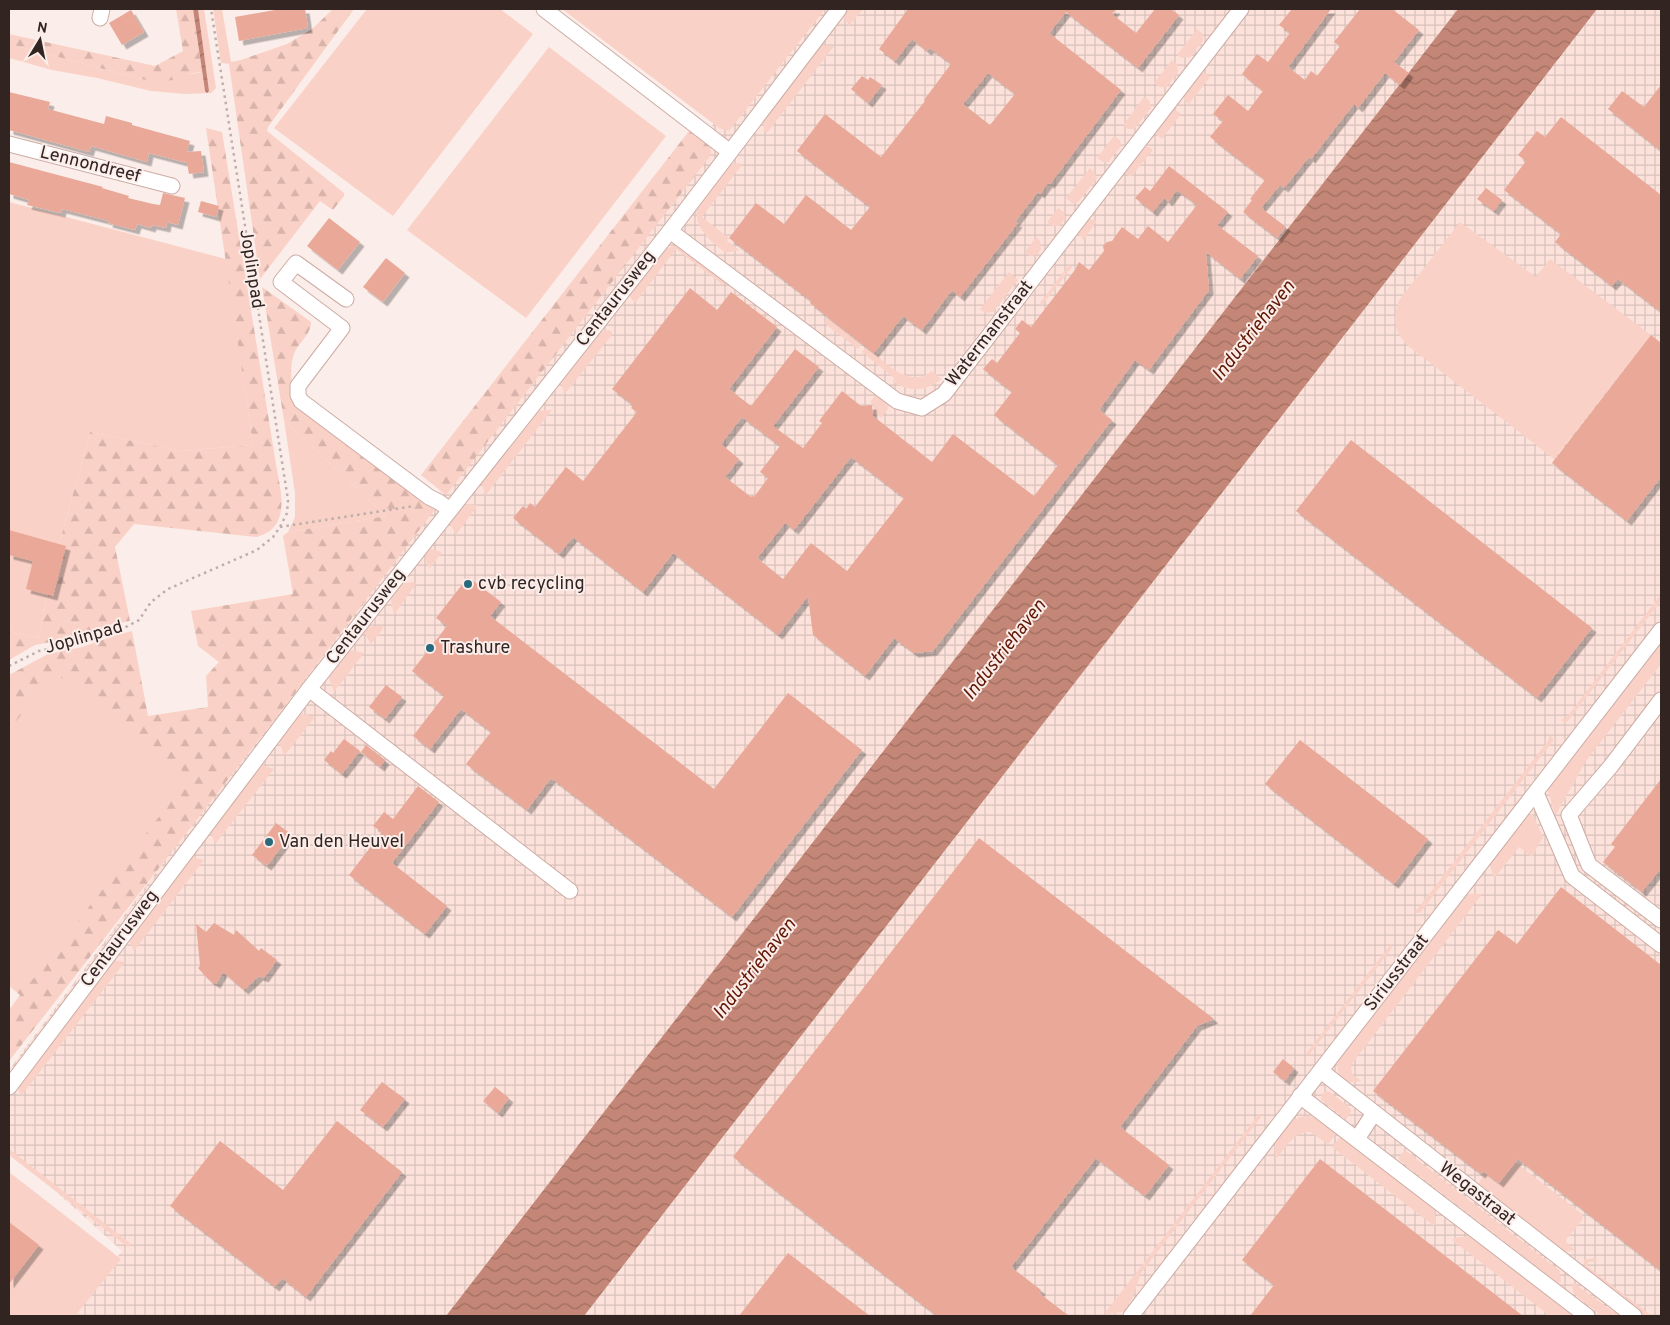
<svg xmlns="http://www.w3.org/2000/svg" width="1670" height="1325" viewBox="0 0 1670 1325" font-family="Overpass,sans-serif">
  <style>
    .industrial { fill: url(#industrial-grid) }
    .grass { fill: #fad1c6; fill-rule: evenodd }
    .forest { fill: url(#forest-firs) }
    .water { fill: url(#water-waves) }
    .building { fill: #e9a898; fill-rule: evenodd; filter: url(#shadow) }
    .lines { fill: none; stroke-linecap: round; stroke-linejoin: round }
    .minor-casing { stroke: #cdaca4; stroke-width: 17 }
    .path { stroke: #bdafab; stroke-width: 2.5; stroke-dasharray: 2.5 4; stroke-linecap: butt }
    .minor { stroke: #fff; stroke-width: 15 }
    .poi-dot { fill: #286a7c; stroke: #fbede9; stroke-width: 2 }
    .labels { text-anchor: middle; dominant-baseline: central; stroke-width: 4; stroke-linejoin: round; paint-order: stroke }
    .street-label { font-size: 18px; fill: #312421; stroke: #fbede9 }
    .poi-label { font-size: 18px; fill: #312421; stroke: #fbede9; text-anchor: start }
    .water-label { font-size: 19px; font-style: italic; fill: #621805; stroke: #fbede9 }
  </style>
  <defs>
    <pattern id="industrial-grid" width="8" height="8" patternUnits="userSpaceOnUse" patternTransform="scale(1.25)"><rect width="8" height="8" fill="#fce2db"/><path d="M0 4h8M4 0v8" fill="none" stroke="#d8c2bc"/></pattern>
    <pattern id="forest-firs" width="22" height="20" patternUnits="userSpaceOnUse" patternTransform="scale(1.25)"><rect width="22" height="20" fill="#fad1c6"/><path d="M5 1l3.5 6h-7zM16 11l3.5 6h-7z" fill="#d7b3aa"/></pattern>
    <pattern id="water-waves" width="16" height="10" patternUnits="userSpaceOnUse" patternTransform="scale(1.25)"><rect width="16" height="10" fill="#c48777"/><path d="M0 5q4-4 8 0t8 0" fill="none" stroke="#a06e61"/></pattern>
    <filter id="shadow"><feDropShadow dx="4.5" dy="4.5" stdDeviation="0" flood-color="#0004"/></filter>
  </defs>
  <rect width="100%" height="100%" fill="#fbede9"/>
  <!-- industrial -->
  <g class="industrial">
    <polygon points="799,9 1469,9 459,1316 71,1316 122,1251 9,1149 9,1070"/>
    <polygon points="1581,9 1661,9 1661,1316 573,1316"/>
  </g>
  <!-- grass -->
  <g class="grass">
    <polygon points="198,9 204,9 216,88 211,93 185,94 151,91 97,78 52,70 9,58 9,44 149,81 174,80 184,75 202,72 205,91 209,91"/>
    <polygon points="213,9 222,9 231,62 297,51 332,9 297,52 230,64 221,63"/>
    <polygon points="367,9 500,9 533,34 393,216 274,128"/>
    <polygon points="562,9 825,9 729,131 719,128"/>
    <polygon points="845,9 863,9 849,26 843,15"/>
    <polygon points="1197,29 1202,33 1203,41 1190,57 1182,58 1177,55"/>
    <polygon points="819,45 834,46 767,133 764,131 762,116"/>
    <polygon points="549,47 666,136 526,318 407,230"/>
    <polygon points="1172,60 1177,64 1178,72 1167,87 1160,87 1154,83"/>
    <polygon points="1198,73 1204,73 1210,77 1189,104 1185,101 1182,94"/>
    <polygon points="1144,97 1149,100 1151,108 1134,129 1128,129 1123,125"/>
    <polygon points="1170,110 1177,111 1181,114 1162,139 1157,135 1156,128"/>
    <polygon points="1114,136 1120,140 1121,146 1108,162 1103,162 1097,158"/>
    <polygon points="1141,147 1149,147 1153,150 1131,177 1123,171"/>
    <path d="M739,163L742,165L702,217L729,238L727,241L739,250L726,253C709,240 694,229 697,205L724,165Z"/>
    <polygon points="1090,168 1094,172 1097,178 1078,202 1072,203 1066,198"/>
    <polygon points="9,202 226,259 253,445 181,451 90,432 60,541 38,638 9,631"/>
    <polygon points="1058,208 1064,212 1065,219 1059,226 1052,226 1047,222"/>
    <polygon points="1086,218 1097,221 1083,240 1077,230"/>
    <path d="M1460,222L1536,277L1550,259L1651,335L1554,459L1407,345C1393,329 1393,320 1399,300Z"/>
    <polygon points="1036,237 1040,241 1041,249 1037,255 1030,256 1025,252"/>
    <polygon points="673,246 678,246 727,280 723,285 676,249 635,303 627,293 663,250"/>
    <polygon points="1069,265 1072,267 1042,305 1040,303"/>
    <polygon points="1009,272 1018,280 993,312 985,313 980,309"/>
    <polygon points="828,317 862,344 858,349 824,323"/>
    <polygon points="609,330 612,332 611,336 564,395 560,376 595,332"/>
    <path d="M866,346C884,361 909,390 932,371L941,379C926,392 909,392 893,382L894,378L862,352Z"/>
    <polygon points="878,392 889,404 888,409 881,418 874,413 875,406 870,402"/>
    <polygon points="551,410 552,410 485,496 481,479 533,411"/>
    <polygon points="284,420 386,516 288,532 295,517 295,493"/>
    <polygon points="460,505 478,505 456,535 449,521"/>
    <polygon points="428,548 442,552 430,568 427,565 425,551"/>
    <polygon points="414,582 416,584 394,615 390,596 399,584"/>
    <polygon points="1661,594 1661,601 1567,722 1565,723 1561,720 1567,717"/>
    <polygon points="380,626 384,627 371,644 363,631 366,627"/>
    <polygon points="1661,644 1661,664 1586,761 1555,816 1548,790"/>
    <polygon points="348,650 364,653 334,692 328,676"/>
    <polygon points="54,672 191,777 29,985 9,969 9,730"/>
    <polygon points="300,713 315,717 284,756 279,740"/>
    <polygon points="1550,735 1553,738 1553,741 1420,913 1417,913 1415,912 1548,741"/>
    <polygon points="260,764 274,769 215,844 210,831"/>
    <polygon points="1530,814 1533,815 1543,837 1532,857 1519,847 1494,879 1490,865"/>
    <polygon points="190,857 204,860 134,951 128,938"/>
    <path d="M1468,894H1482L1351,1065L1352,1074L1361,1081L1345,1083C1339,1077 1335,1069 1339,1060Z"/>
    <polygon points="1391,944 1392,948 1309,1055 1305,1055"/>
    <polygon points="111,960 125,962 21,1096 16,1082"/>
    <polygon points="1325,1091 1330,1092 1351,1109 1351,1112 1347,1118 1344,1118 1321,1100 1322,1094"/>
    <polygon points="1259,1114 1261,1117 1141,1273 1132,1299 1123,1312 1107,1314 1105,1313"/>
    <path d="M1309,1116L1318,1119L1337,1133L1328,1144L1310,1132C1294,1131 1286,1147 1277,1158L1275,1156V1143C1285,1130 1289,1116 1309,1116Z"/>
    <polygon points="1341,1136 1434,1208 1436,1224 1434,1226 1332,1147"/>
    <polygon points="9,1149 131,1244 128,1247 9,1155"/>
    <polygon points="1406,1151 1560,1271 1561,1282 1558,1283 1399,1160 1399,1157 1403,1152"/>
    <path d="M1501,1151L1582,1214L1583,1219L1565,1241L1575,1250L1562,1252L1477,1186L1482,1178V1176ZM1503,1159L1512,1166L1499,1183L1490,1176Z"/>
    <polygon points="9,1172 121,1259 75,1316 9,1316"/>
    <polygon points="1470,1236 1567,1311 1574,1316 1550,1316 1452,1240 1454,1238"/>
    <polygon points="1594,1258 1598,1261 1588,1262 1588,1267 1652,1316 1645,1316 1585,1270 1584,1260"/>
    <polygon points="1574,1283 1615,1313 1617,1316 1602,1316 1574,1294 1572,1286"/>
  </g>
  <!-- forest -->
  <g class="forest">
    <polygon points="176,9 193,9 202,72 192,73 174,80 165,81 149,81 9,44 9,34 155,66 183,51"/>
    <polygon points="333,9 354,9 268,127 267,131 344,193 344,196 333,210 320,201 260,279 229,64 287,44 312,29"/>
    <polygon points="693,126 710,142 711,155 446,495 421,475"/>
    <path d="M206,128L222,132L276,464C279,484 289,514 271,530C268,533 261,535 257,537L134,524L115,547L130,621L109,625L81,636L35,645L9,660V631L38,638L60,541L90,432L181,451L253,445Z"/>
    <path d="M262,287L311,322C311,335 298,343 294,354C290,365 291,376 292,387L436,508L264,733L9,1061V1010L20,995L9,986V969L29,984L190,777L55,673L9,730V675L48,654L82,647L117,635L132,631L148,716L208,707L206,676L219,662L198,646L191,611L293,594L283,536L288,532L386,516L284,420Z"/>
  </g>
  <!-- water -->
  <g class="water">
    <polygon points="193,9 198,9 209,91 207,93 205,91"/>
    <polygon points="1458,9 1597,9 584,1316 446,1316"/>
  </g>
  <!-- building -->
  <g class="building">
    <polygon points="281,9 305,9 308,28 239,41 235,17"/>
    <path d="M908,9H1116L1112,14L1136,33L1155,9H1171L1179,15L1138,68L1066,12L1049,33L1121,90L1050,184L1048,183L1040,194L1038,192L1015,222L1018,223L960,297L952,290L922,330L903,316L874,353L810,303L811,301L729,238L756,203L784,224L806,195L851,230L870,207L797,151L825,114L881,157L925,101L924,100L951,64L930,48L927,51L912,39L895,61L879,49ZM988,73L1015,94L990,125L963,104Z"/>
    <polygon points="1292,9 1331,9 1288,67 1305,80 1311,71 1317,76 1340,46 1334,42 1360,9 1392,9 1419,30 1394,62 1409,73 1400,85 1385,73 1358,108 1354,104 1311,159 1309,157 1284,188 1280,185 1261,208 1286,227 1277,238 1243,212 1252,200 1250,199 1265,180 1210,137 1223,121 1213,114 1228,95 1248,111 1263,91 1242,74 1257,54 1268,62 1290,33 1279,25"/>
    <polygon points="131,10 144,32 122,45 109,23"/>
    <polygon points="862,76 868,80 870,77 882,85 868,103 851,89"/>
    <polygon points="1661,85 1661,151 1608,109 1622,91 1644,107"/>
    <polygon points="9,92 50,102 48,109 104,124 106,116 132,123 132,125 190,141 187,152 201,151 204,172 189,174 187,163 149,153 147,162 91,146 89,152 9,130"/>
    <polygon points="1561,117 1661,195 1661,312 1618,279 1612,286 1555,242 1561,234 1504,190 1526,161 1518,155 1537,131 1545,137"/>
    <polygon points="9,162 103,187 102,188 129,196 128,198 153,204 160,205 163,193 185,198 178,225 167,222 166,228 152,225 151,228 137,224 135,230 108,223 109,221 62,209 61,213 27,205 29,200 9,194"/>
    <path d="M1169,166L1228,212L1217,225L1258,256L1240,279L1206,252L1209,290L1149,370L1135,360L1099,410L1112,420L933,651L914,653L894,638L865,676L813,635L808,596L778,635L673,553L643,592L573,537L559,554L513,518L523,506L526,509L530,503L535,507L566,467L583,481L637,412L631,408L633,405L612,389L690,288L717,310L731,292L777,327L729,389L751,406L795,349L819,367L773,426L803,448L822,423L819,421L842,391L861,406L872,405L873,416L932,462L953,434L1034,496L1058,465L994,415L1012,392L983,369L992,359L997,363L1020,333L1015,329L1022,320L1031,327L1075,270L1079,262L1089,270L1104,251L1103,246L1107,242L1112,241L1122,227L1138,239L1148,226L1168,242L1197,205L1177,190L1168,202L1164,198L1153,212L1135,198L1145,187L1150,191ZM742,417L780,446L760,472L768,478L754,497L752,495L751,497L725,477L739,459L721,444ZM851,457L904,498L847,571L811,543L783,579L757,558L785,523L794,530Z"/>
    <polygon points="1486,188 1502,200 1494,211 1477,199"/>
    <polygon points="201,201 219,206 216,217 198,212"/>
    <polygon points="329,218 360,242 338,270 307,246"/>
    <polygon points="386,258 405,273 383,302 363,287"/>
    <polygon points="1651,335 1661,343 1661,477 1627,521 1552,463"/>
    <polygon points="1351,440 1592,628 1537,698 1296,511"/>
    <polygon points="9,530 66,546 53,596 26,589 33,561 9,555"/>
    <polygon points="468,577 501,602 490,616 714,789 788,693 862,750 732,917 551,778 527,810 466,764 491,732 461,709 430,749 413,736 444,696 412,671 447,626 436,618"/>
    <polygon points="386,685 402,697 385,719 369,707"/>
    <polygon points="344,739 360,751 342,774 324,760 331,751 333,753"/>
    <polygon points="1300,740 1428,839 1394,884 1265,784"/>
    <polygon points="366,745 385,760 380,767 361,752"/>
    <polygon points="1661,779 1661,868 1642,892 1603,862 1615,847 1611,844"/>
    <polygon points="418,786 439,802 392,863 447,906 425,934 349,875 382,832 373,826 384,812 393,819"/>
    <polygon points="276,823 291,834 267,866 252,855"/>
    <polygon points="979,838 1214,1019 1197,1026 1120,1127 1169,1165 1145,1196 1096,1158 1011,1267 1041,1290 1039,1293 1069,1316 937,1316 733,1157"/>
    <polygon points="1561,887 1661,965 1661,1271 1518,1159 1499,1183 1483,1171 1481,1174 1373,1091 1498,930 1517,944"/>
    <polygon points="214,923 234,935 236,930 259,951 261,948 277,960 264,978 259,976 244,990 223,972 216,984 209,980 198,968 200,966 196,924 206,932"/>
    <polygon points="1283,1059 1294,1068 1285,1081 1273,1072"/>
    <polygon points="382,1082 405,1099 383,1127 360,1110"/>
    <polygon points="495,1087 509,1098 498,1113 483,1101"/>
    <polygon points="337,1121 402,1172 306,1297 282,1278 275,1287 170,1206 220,1141 283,1190"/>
    <polygon points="1320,1159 1523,1316 1250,1316 1274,1285 1242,1260"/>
    <polygon points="9,1222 39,1245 9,1284"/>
    <polygon points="788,1253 870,1316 739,1316"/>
  </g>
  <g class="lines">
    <!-- minor casing -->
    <g class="minor-casing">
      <g id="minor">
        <polyline points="544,9 730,152"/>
        <polyline points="100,18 102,9"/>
        <polyline points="9,144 172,186"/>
        <polyline points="670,231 897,401 922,408 944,394 1241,9"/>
        <polyline points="346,299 296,263 281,282 342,328 298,386 298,395 301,401 429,497 439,502 450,510"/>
        <polyline points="309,689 570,891"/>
        <polyline points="1661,700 1611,766 1569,815 1589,865 1661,920"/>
        <polyline points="1536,793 1572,876 1661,945"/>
        <polyline points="1321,1071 1634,1316"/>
        <polyline points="9,1087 309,689 670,231 839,9"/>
        <polyline points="1300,1096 1587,1316"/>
        <polyline points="1357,1139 1374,1113"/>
        <polyline points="1131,1316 1661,630"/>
      </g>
    </g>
    <!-- path -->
    <g class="path">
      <polyline points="280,527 414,506"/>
      <polyline points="9,666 39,651 81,642 124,628 139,620 151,602 168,589 257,550 273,537 280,527 287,513 288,500 211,9"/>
    </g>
    <!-- minor -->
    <use href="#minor" class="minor"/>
  </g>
  <!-- markers -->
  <g class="poi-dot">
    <circle cx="468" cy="584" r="5"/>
    <circle cx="430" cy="648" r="5"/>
    <circle cx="269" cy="842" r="5"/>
  </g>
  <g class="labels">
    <!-- street labels -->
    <g class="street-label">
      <text transform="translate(90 165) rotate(14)">Lennondreef</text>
      <text transform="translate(251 269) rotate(81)">Joplinpad</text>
      <text transform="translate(616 299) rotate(-52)">Centaurusweg</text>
      <text transform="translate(990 334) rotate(-52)">Watermanstraat</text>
      <text transform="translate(366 617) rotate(-52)">Centaurusweg</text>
      <text transform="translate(84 638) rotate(-16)">Joplinpad</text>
      <text transform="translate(120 939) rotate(-53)">Centaurusweg</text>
      <text transform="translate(1397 973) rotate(-52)">Siriusstraat</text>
      <text transform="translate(1477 1194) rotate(38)">Wegastraat</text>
    </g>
    <!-- poi labels -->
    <g class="poi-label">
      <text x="478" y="584">cvb recycling</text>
      <text x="440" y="648">Trashure</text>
      <text x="279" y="842">Van den Heuvel</text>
    </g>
    <!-- water labels -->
    <g class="water-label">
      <text transform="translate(1254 331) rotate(-52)">Industriehaven</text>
      <text transform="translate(1005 650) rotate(-52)">Industriehaven</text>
      <text transform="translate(755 969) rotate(-52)">Industriehaven</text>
    </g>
  </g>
  <!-- border -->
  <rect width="1670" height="1325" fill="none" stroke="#312421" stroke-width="20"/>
  <!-- north arrow -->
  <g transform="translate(40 40) rotate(10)" stroke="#fbede9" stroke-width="4" paint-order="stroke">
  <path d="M0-4L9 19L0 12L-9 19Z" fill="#312421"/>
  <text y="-8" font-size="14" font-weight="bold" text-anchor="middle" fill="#312421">N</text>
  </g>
</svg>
